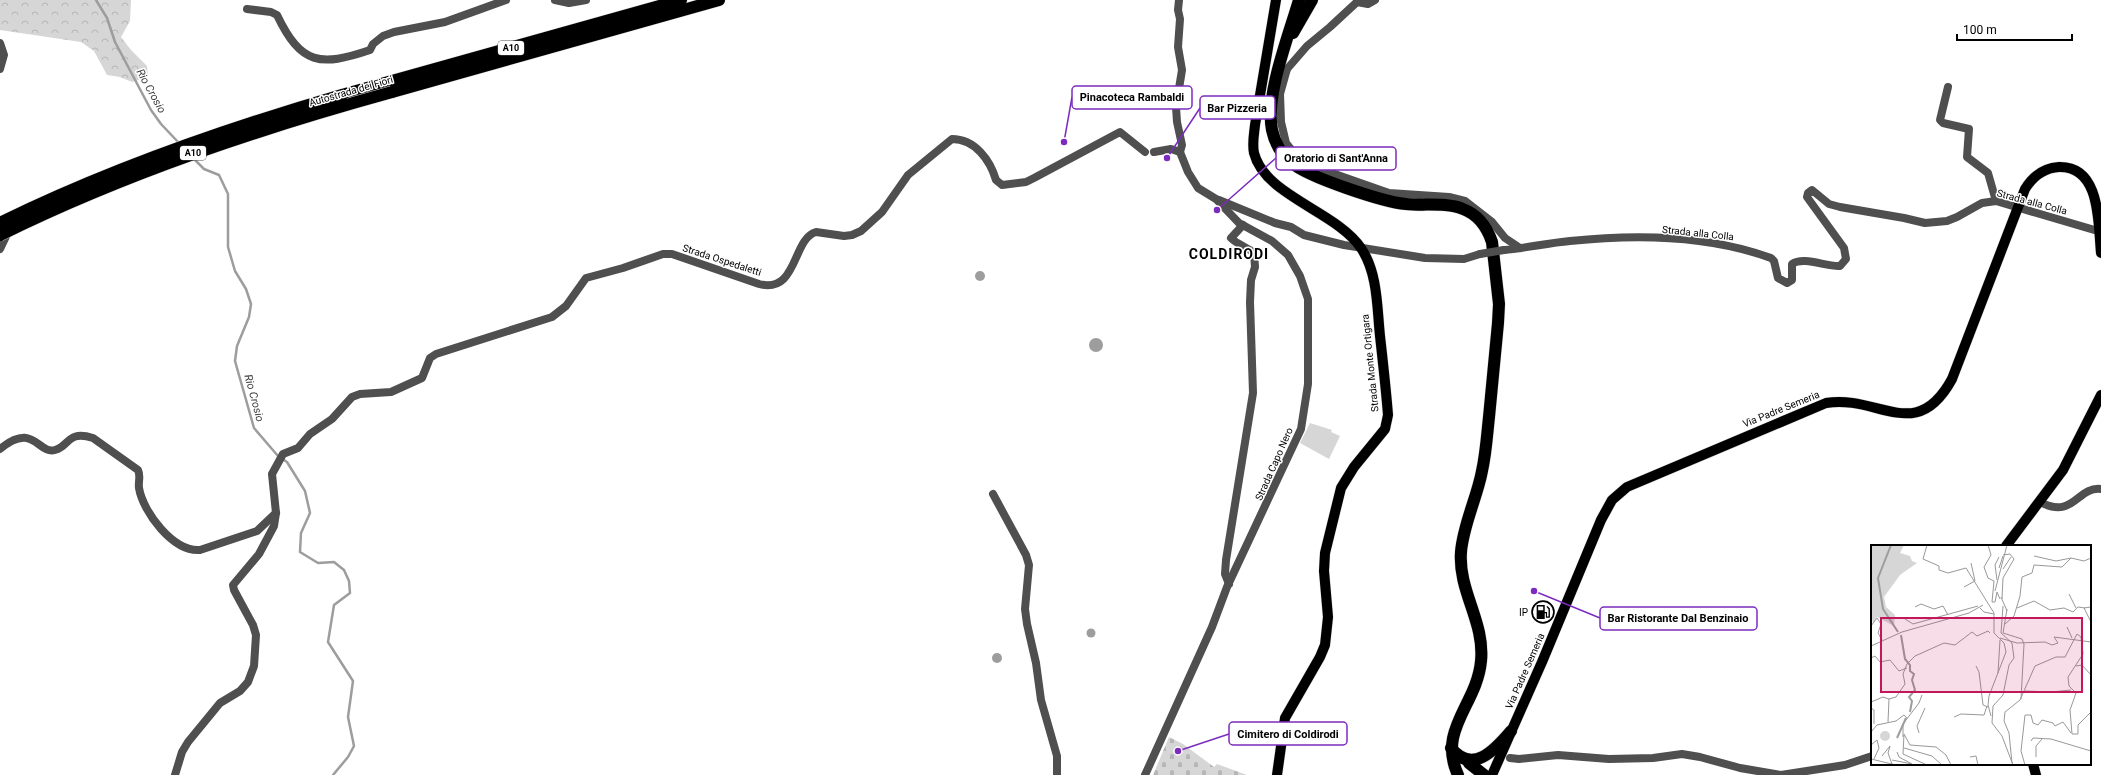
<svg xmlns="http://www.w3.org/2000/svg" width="2101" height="775" viewBox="0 0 2101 775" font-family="Roboto,sans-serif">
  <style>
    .forest { fill: url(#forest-crowns) }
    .cemetery { fill: url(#cemetery-stones) }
    .pitch { fill: #d6d6d6 }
    .water { fill: #9d9d9d }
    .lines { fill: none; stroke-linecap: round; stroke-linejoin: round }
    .stream { stroke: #9d9d9d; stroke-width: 2.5 }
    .major-casing { stroke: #dbdbdb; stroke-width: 11 }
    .highway-casing { stroke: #dbdbdb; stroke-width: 13 }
    .minor { stroke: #4f4f4f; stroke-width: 8 }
    .major { stroke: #000; stroke-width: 10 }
    .highway { stroke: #000; stroke-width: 12 }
    .highway-bridge-casing { stroke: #dbdbdb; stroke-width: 13; stroke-linecap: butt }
    .minor-bridge { stroke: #4f4f4f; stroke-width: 8 }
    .highway-bridge { stroke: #000; stroke-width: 12 }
    .labels { text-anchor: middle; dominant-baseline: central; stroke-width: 3; stroke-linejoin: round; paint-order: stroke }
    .shield { fill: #fff; stroke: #4c4c4c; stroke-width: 1 }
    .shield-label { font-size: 9px; font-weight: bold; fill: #000 }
    .street-label { font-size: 10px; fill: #000; stroke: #fff }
    .poi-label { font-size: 10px; fill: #000; stroke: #fff; text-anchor: end }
    .water-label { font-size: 11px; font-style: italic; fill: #3e3e3e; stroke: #fff }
    .district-label { font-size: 14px; font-weight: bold; letter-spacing: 1px; fill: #000; stroke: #fff }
    .inset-river { fill: none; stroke: #9d9d9d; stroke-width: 2 }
    .inset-road { fill: none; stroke: #999; stroke-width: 1 }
    .view { fill: #c2185b; fill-opacity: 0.15; stroke: #c2185b; stroke-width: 2 }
    .inset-edge { fill: none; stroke: #000; stroke-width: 2 }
    .leader { fill: none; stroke: #7b2cbf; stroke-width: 1.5 }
    .callout-dot { fill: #7b2cbf; stroke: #fff; stroke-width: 1.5 }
    .callout { fill: #fff; stroke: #7b2cbf; stroke-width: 1.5 }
    .callout-label { font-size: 11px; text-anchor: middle; font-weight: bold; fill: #000 }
  </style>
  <defs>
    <pattern id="forest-crowns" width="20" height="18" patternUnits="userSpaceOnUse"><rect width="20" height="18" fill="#d6d6d6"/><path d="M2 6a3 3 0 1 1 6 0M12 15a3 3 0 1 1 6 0" fill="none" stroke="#b6b6b6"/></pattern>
    <pattern id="cemetery-stones" width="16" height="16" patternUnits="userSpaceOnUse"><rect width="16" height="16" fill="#d6d6d6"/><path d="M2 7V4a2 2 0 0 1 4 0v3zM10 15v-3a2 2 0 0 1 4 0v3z" fill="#b6b6b6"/></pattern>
  </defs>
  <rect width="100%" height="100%" fill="#fff"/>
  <!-- forest -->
  <polygon class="forest" points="0,0 131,0 130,21 121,37 131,50 147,66 148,77 132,82 120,77 107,75 94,51 81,42 0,30"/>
  <!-- cemetery -->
  <polygon class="cemetery" points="1169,737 1183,744 1214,767 1217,764 1247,775 1153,775"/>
  <!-- pitch -->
  <polygon class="pitch" points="1310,423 1332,430 1331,432 1340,436 1329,459 1300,443"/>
  <!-- water -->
  <g class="water">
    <circle cx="980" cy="276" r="5"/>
    <circle cx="1096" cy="345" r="7"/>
    <circle cx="1091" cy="633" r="4.5"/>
    <circle cx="997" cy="658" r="5"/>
  </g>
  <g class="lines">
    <!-- stream -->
    <g class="stream">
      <polyline points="96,0 107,18 115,42 151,110 161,124 179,143"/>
      <polyline points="194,159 204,169 219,175 228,194 228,247 235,271 246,289 251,304 249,317 237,346 235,361 254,428 278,456 287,462 305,491 310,513 301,533 300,552 318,563 334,562 344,570 349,581 350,593 334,605 328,642 353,681 348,717 354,746 348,757 333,775"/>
    </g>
    <!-- major casing -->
    <g class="major-casing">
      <g id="major">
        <path d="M1276,0L1255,125C1254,135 1252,143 1254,153C1265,196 1336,211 1361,248C1378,273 1377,308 1380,336C1383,363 1386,389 1388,415L1385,429L1354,467L1341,488L1325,553L1324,571L1328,617L1325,645L1320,657L1285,718L1277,775"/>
        <polyline points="2006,546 2063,470 2101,395"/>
        <polyline points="2033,764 2036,775"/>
        <path d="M1492,775L1542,662L1601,520L1612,500L1627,487L1826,403C1878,394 1916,445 1952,379L2025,189C2033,176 2043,168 2059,167C2101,166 2098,223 2101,253"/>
      </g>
    </g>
    <!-- highway casing -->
    <g class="highway-casing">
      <g id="highway">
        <path d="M1299,0C1289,35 1265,95 1272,130C1275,144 1282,155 1292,163C1308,177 1383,202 1406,204C1424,206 1446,202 1463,209C1479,215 1487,227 1492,242L1499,304L1498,323C1495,354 1492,386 1489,417C1487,435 1486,453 1482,471C1477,498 1463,525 1461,552C1458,591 1485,622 1481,661C1477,705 1437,729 1458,775"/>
        <polyline points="1293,33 1312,0"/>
        <polyline points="392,92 719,0"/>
        <polyline points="342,95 681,0"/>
        <path d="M1451,748C1472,775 1495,750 1511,731"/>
        <polyline points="1469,763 1484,775"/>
      </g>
    </g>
    <!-- minor -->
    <g class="minor">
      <polyline points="555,0 569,3 586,0"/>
      <polyline points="1179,0 1178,10 1180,19 1178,47 1182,70 1176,107 1177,122 1182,145 1180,152"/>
      <path d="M247,9L271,12L277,15C301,65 320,67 370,50L373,44L383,36L394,32L445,22L506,0"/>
      <polyline points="0,43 4,55 0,69"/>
      <polyline points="1287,69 1280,94 1281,122 1286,143 1298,158 1312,166 1389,193 1449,197 1465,201 1492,222 1505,238 1520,248"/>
      <polyline points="1283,70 1287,69 1307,46 1330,27 1357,2 1368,4 1375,0"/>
      <polyline points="1948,87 1940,120 1943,123 1969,129 1967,157 1988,173 1996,201"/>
      <polyline points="1219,200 1275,223 1291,227 1304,235 1344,245 1425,258 1464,259 1480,254"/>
      <polyline points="0,249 9,230"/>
      <path d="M1504,250C1526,248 1548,243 1570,241C1636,234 1708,235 1771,258L1774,261L1778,278L1787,283L1792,280V264C1804,256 1826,267 1840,266L1846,259L1844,248L1807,197L1808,193L1812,190L1829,204L1840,207L1904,218L1925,223L1947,221L1957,217L1982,203L1996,201L2101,232"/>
      <path d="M0,449C34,421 38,455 55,450C70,446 67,430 93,438L138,470C141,476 138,482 139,488C143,512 173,552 200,550L257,531L276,513"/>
      <polyline points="993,494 1026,555 1029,565 1025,609 1027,624 1036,663 1041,700 1057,756 1057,775"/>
      <path d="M2040,502C2074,520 2077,486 2101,489"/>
      <path d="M1229,584L1225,574L1226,560L1253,393L1250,302L1251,280L1255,267L1254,253C1247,247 1238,245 1231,238L1243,225"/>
      <polyline points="1510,758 1519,759 1558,755 1609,759 1653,758 1682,754 1700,757 1740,768 1781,775 1845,765 1872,756"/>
      <path d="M175,775L182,752L188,742L220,703L240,691L248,682L254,666L256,635L253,625L234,590L233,585L259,554L274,526L276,513L272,474L283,454L298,448L310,434L332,419L352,397L360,394L391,392L422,378L430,358L436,354L552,317L566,306L586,278L623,268L663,254H672L759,284C798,294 792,239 816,232L844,236L852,235L861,231L882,212L908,175L952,139C975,139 990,160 996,180L1002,185L1026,182L1034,178L1120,132L1145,152"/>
      <polyline points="1145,775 1212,627 1227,587 1301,429 1308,384 1308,299 1300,276 1288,255 1272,241 1239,223 1216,199 1198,188 1188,172 1180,152 1171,149 1154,152"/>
    </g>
    <!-- major -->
    <use href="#major" class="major"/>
    <!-- highway -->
    <use href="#highway" class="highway"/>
    <!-- highway-bridge casing -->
    <g class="highway-bridge-casing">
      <g id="highway-bridge">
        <path d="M0,223C110,169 225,129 342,95"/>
        <path d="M0,235C126,173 258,129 392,92"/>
      </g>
    </g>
    <!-- minor-bridge -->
    <polyline class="minor-bridge" points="1480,254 1504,250"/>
    <!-- highway-bridge -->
    <use href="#highway-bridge" class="highway-bridge"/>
  </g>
  <!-- icons -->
  <defs>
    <g id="fuel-ring" transform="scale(1.15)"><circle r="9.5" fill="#fff" stroke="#000" stroke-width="1.5"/><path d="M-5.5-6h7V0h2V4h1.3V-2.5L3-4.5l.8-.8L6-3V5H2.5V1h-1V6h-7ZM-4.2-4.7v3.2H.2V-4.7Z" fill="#000"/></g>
  </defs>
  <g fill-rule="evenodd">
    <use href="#fuel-ring" x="1543" y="612"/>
  </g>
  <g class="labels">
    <!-- shield labels -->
    <g class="shield">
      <rect x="498" y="41" width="26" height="14" rx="3"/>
      <rect x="180" y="146" width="26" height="14" rx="3"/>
    </g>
    <g class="shield-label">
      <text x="511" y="48">A10</text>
      <text x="193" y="153">A10</text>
    </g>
    <!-- street labels -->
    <g class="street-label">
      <text transform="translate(351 91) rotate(-16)">Autostrada dei Fiori</text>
      <text transform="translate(2032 202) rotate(15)">Strada alla Colla</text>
      <text transform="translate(1698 233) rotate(6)">Strada alla Colla</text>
      <text transform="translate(722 260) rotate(18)">Strada Ospedaletti</text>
      <text transform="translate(1370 363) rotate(-96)">Strada Monte Ortigara</text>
      <text transform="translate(1781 409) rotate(-22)">Via Padre Semeria</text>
      <text transform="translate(1274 464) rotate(-66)">Strada Capo Nero</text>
      <text transform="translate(1525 671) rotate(-66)">Via Padre Semeria</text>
    </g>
    <!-- poi labels -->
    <g class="poi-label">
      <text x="1528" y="612">IP</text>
    </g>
    <!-- water labels -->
    <g class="water-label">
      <text transform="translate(151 91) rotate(61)">Rio Crosio</text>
      <text transform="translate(254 398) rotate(75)">Rio Crosio</text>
    </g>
    <!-- district labels -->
    <g class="district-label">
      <text x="1229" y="254">COLDIRODI</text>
    </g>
  </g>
  <!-- overview -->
  <g transform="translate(1871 545)">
    <rect width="220" height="220" fill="#fff"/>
    <path d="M0,0H33L29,8L39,11L41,16L46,18L29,30L13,52L15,62L24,70L23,81L6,72L2,79L1,74L0,77Z" fill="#d6d6d6"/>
    <path d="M9 191a5 5 0 1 1 10 0a5 5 0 1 1-10 0Z" fill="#d6d6d6"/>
    <path class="inset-river" d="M20,0L7,33L12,64L27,87M30,90L34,114L39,120V126L43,129L41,135L44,145L38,152L41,156L39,167M26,193L35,173"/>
    <path class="inset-road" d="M56,0L52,14L68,21V25L77,28L95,23L123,68V88L133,98L135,107L118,151L117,160L120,171M117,0L120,10L113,22L117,33L123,36L121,57H124L126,47L129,54M163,11L185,16L200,13L213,16L220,13M100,18L104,36M128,23L132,11M132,24L140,12M126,35L124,20L128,12M93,42L104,36M124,46L136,0M198,49L205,63M130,52L136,66M131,54L132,33L143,14L139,9L132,10M132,61L130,88L141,98L143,113L138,120L132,150L122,161L121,178L131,191L142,220M44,62L50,59L63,64L72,61L77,70M220,62L213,63L220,77M109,63L113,67L123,69M146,63L163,56L179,65L193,63L202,67L207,62L214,63M136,64L132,88L151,94L153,99L150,154M34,74L42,79L107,61M134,79L143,71L149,51L151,32L161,28L163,20L191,22L200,13M0,81L6,73L10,79L7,88L11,95M196,82L201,93M129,93L146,98L174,97L181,100L187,98L183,92L220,97M0,101L31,87L98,68L112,60M0,113L4,111L9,117L19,115L28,126L36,123M105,121L108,127L112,160L117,162M205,121L211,120L220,130M127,128L129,95M154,146L180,147L200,145M18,154L25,152L34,139L32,129L36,119L44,111L73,98L84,100L101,87L106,91L117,86L119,88M0,157L12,152L18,154L17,177M0,163L3,165V179M83,172L90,169L113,170L116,161M0,187L6,180L25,176L33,170L36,173M48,188L46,181L54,163M32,192V179L48,158L51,150M160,196L162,193L180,194L220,206M0,200L6,195L8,203L3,214M19,201L17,208L21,219M33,203L61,211L71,220M11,211L19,201M99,212L105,211L107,220M165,212V201L171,194M0,214L25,220M21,215L41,219L28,212L26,207M141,218L138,188L133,176L134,167L149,155L164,121L185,112H194L206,89L210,92L212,109L197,132L198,141L205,148L199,165L201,189H207V180L220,167M56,220L32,209L33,189L39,200L65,202L75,210L80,220M154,220L150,206L154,170H160L162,178L167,180L171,175L182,178L184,181L192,177L200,188"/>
    <path class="view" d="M10,73H211V147H10Z"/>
    <rect width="220" height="220" class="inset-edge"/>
  </g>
  <!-- callouts -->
  <path class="leader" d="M1064 142L1072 97M1167 158L1200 108M1217 210L1276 158M1534 591L1600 618M1178 751L1229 734"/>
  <g class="callout-dot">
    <circle cx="1064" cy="142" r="4"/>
    <circle cx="1167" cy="158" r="4"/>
    <circle cx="1217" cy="210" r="4"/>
    <circle cx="1534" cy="591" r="4"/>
    <circle cx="1178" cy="751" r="4"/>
  </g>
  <g class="callout">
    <rect x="1072" y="86" width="120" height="23" rx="4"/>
    <rect x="1200" y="96" width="75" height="23" rx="4"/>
    <rect x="1276" y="147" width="120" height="23" rx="4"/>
    <rect x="1600" y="607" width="157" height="23" rx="4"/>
    <rect x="1229" y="722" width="118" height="23" rx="4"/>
  </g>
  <g class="callout-label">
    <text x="1132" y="101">Pinacoteca Rambaldi</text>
    <text x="1237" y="112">Bar Pizzeria</text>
    <text x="1336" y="162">Oratorio di Sant'Anna</text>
    <text x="1678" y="622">Bar Ristorante Dal Benzinaio</text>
    <text x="1288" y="738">Cimitero di Coldirodi</text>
  </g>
  <!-- scale -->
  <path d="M1957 34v6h115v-6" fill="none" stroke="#000000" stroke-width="2"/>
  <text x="1963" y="34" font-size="12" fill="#000000" stroke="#ffffff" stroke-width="3" paint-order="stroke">100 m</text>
</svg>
